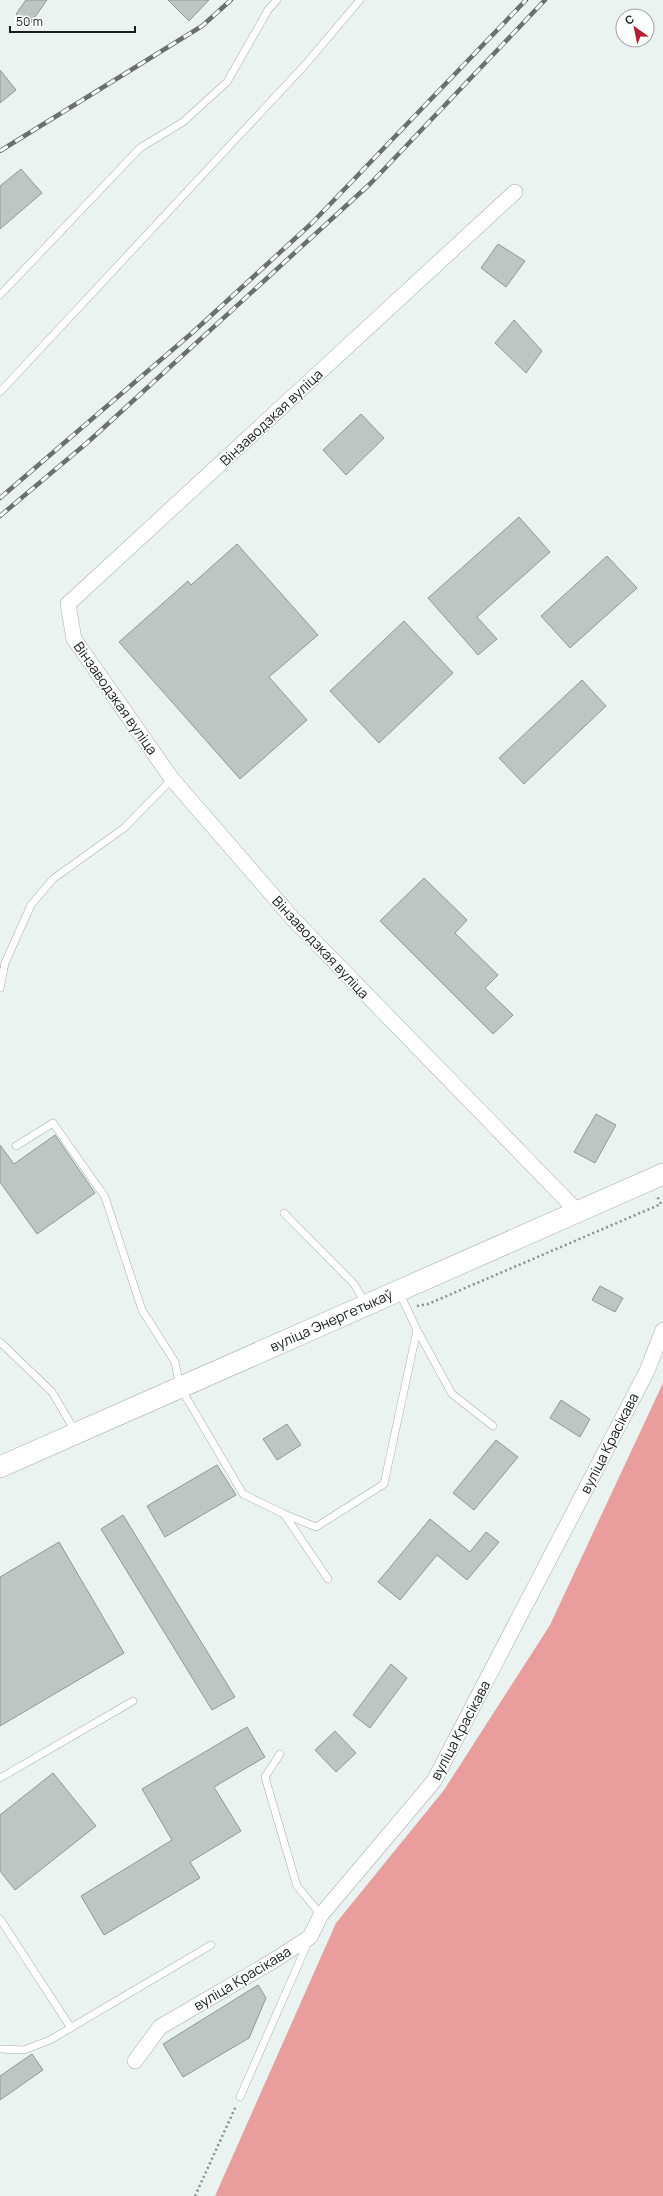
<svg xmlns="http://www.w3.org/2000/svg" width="663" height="2196" viewBox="0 0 663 2196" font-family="Manrope,sans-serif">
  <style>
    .forest { fill: #e99d9c }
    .building { fill: #bec6c3; stroke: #919895 }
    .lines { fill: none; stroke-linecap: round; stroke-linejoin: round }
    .lane-casing { stroke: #a5adaa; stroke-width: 8 }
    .street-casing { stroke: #a5adaa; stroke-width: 16 }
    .secondary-casing { stroke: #a5adaa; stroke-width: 22 }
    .path { stroke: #888e8c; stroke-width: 2.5; stroke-dasharray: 2 3; stroke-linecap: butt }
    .lane { stroke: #fff; stroke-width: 7 }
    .street { stroke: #fff; stroke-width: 15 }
    .secondary { stroke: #fff; stroke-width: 21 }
    .rail-casing { stroke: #6b706e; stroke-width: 4.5 }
    .rail { stroke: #fcfffe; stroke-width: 3; stroke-dasharray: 9; stroke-linecap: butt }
    .labels { text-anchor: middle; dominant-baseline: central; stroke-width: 3; stroke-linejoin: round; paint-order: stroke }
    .street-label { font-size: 14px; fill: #191c1b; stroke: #fcfffe }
  </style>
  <rect width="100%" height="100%" fill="#ebf3f0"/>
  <!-- forest -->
  <polygon class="forest" points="663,1383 663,2196 215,2196 336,1923 444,1790 550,1625"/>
  <!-- building -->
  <g class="building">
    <polygon points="26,0 47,0 30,24 16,14"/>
    <polygon points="168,0 209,0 189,21"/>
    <polygon points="0,70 16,90 0,103"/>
    <polygon points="21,169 42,193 0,229 0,186"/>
    <polygon points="498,244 525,261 506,287 481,268"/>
    <polygon points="514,320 542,351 526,373 495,343"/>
    <polygon points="361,414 384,438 346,475 323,450"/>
    <polygon points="519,517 550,552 477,617 497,639 478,655 428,598"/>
    <polygon points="237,544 318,635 269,677 307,720 240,779 119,642 188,581 191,585"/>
    <polygon points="607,556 637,588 570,648 541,616"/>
    <polygon points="404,621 453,673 379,743 330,691"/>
    <polygon points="582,680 606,706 524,784 499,758"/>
    <polygon points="424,878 467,920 455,933 498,975 485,988 513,1015 493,1034 380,921"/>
    <polygon points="596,1114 616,1125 595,1163 574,1152"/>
    <polygon points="55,1135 95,1193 37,1234 0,1182 0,1145 14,1164"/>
    <polygon points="600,1286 623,1298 615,1312 592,1300"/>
    <polygon points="561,1400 590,1419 580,1437 550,1418"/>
    <polygon points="287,1424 301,1445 277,1460 263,1439"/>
    <polygon points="496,1440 518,1457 474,1510 453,1493"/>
    <polygon points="217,1465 236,1495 165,1537 147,1506"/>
    <polygon points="123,1515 235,1697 212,1710 101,1529"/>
    <polygon points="430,1519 470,1552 486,1532 499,1542 467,1580 437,1555 400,1600 378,1582"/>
    <polygon points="59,1542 124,1653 0,1726 0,1577"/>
    <polygon points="391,1664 407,1678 370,1728 353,1715"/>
    <polygon points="247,1727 265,1757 214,1787 241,1831 190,1862 200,1878 104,1935 81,1896 172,1840 142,1789"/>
    <polygon points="335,1731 356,1753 336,1772 315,1750"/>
    <polygon points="53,1773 96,1826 15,1890 0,1871 0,1815"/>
    <polygon points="258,1985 266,1998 249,2038 183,2077 163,2044"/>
    <polygon points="32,2054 43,2070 0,2100 0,2076"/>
  </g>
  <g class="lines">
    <!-- lane casing -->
    <g class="lane-casing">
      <g id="lane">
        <polyline points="0,295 140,148 183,122 227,82 268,10 277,0"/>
        <polyline points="0,392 304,66 360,0"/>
        <polyline points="0,988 5,963 31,905 53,879 124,828 172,779"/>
        <polyline points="16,1146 53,1123 105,1197 142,1310 175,1362 180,1387 243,1494 284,1514 328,1579"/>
        <polyline points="284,1213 354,1284 366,1304"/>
        <polyline points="417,1330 452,1394 493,1426"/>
        <polyline points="0,1342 52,1392 75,1431"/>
        <polyline points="284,1514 316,1527 384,1484 417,1330 399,1292"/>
        <polyline points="280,1754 265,1777 297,1886 321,1915"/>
        <polyline points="0,1778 133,1701"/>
        <polyline points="0,1919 71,2028"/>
        <polyline points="0,2049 24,2050 50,2040 211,1945"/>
        <polyline points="240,2097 309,1940"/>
      </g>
    </g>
    <!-- street casing -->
    <g class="street-casing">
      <g id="street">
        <polyline points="515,192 68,604 74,639 172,779 294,920 577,1211"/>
        <polyline points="135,2061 160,2027 273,1961 310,1937 321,1915 434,1781 647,1371 663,1330"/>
      </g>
    </g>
    <!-- secondary casing -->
    <g class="secondary-casing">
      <polyline id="secondary" points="0,1467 663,1174"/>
    </g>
    <!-- path -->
    <g class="path">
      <polyline points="417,1306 428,1304 661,1204 657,1196"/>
      <polyline points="195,2196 236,2106"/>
    </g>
    <!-- lane -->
    <use href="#lane" class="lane"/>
    <!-- street -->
    <use href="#street" class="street"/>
    <!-- secondary -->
    <use href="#secondary" class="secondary"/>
    <!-- rail casing -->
    <g class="rail-casing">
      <g id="rail">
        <polyline points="0,151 202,26 231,0"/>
        <polyline points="0,498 192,333 312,223 526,0"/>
        <polyline points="0,516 88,442 371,183 545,0"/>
      </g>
    </g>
    <!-- rail -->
    <use href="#rail" class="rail"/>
  </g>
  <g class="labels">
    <!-- street labels -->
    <g class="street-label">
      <text transform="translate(271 417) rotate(-43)">Вінзаводзкая вуліца</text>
      <text transform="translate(116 698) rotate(55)">Вінзаводзкая вуліца</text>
      <text transform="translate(321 947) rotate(47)">Вінзаводзкая вуліца</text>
      <text transform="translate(331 1320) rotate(-24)">вуліца Энергетыкаў</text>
      <text transform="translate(609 1443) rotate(-63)">вуліца Красікава</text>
      <text transform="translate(460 1730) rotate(-62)">вуліца Красікава</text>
      <text transform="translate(242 1978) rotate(-31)">вуліца Красікава</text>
    </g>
  </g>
  <!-- north arrow -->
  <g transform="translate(635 28) rotate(327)"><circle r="19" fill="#fcfffe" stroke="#a1a4a3"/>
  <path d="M0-3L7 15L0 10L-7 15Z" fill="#b21f32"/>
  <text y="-6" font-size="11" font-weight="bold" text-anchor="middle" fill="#191c1b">С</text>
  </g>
  <!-- scale -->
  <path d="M10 26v6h125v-6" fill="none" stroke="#191c1b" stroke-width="2"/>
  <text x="16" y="26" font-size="12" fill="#191c1b" stroke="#fcfffe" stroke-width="3" paint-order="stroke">50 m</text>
</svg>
